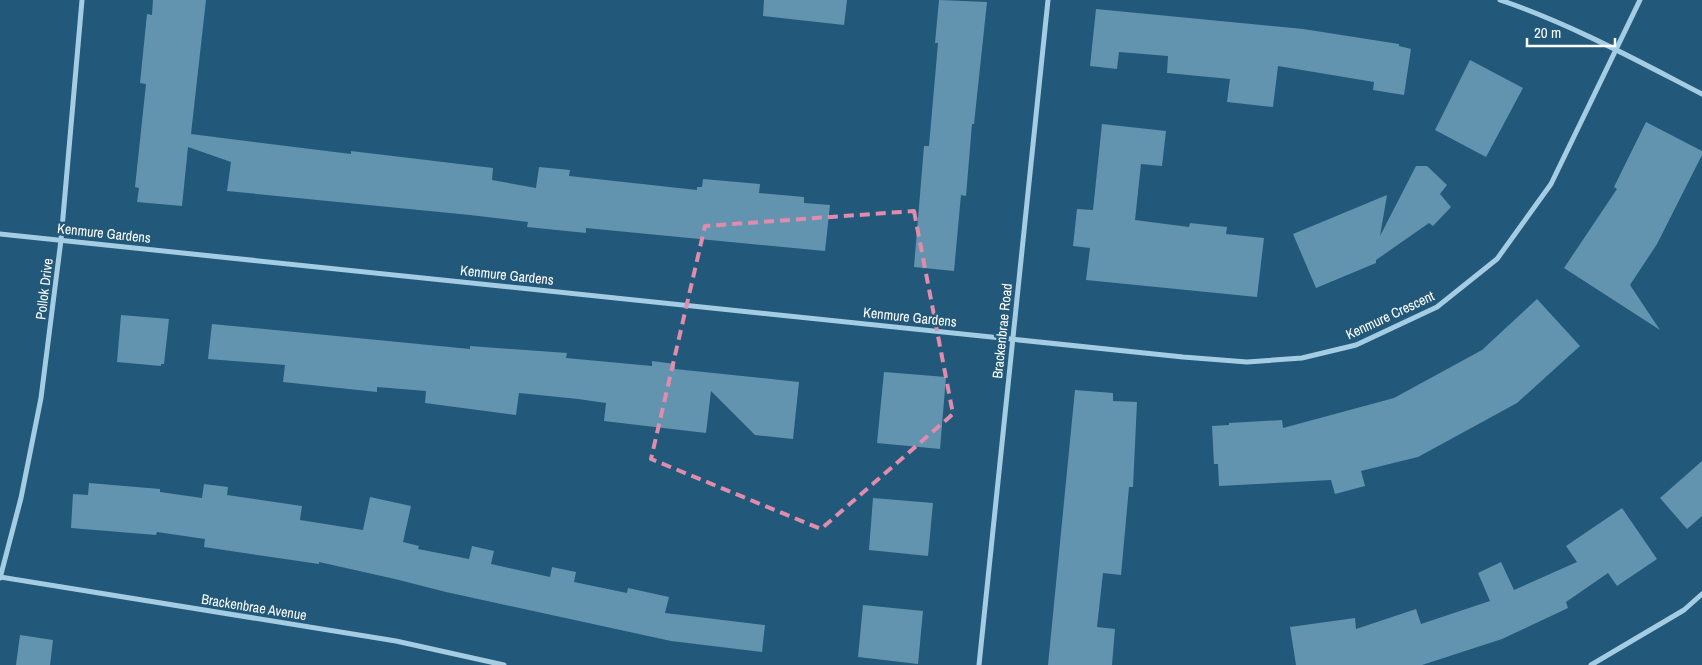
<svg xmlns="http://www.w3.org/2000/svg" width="1702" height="665" viewBox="0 0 1702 665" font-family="'Archivo Narrow',sans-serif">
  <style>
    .building { fill: #6394af }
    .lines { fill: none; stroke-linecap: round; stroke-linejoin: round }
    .street { stroke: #a4cde4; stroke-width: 5 }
    .marked { fill: none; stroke: #e08cad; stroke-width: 4; stroke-dasharray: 10 6; stroke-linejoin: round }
    .labels { text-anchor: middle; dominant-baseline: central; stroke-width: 5; stroke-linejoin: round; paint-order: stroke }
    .street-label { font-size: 14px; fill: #fff; stroke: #225879 }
  </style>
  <rect width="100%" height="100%" fill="#225879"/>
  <!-- building -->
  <g class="building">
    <polygon points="153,0 206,0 191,134 351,154 351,151 493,168 492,180 536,188 539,167 570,170 569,176 697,190 697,187 702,187 703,179 760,184 759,193 804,197 804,203 830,205 825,251 586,228 586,233 527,227 528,222 470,215 227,191 231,162 188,147 182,206 137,202 139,188 135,187 146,84 140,83 147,14 152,15"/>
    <polygon points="764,0 847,0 844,25 763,16"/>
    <polygon points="939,0 987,2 974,124 972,124 966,196 961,195 954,271 914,267 924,146 929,146 938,43 935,43"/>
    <polygon points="1096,9 1303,29 1399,44 1399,46 1411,49 1404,95 1373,90 1374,82 1278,66 1273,107 1227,102 1230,79 1167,73 1168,56 1119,52 1117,69 1090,66"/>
    <polygon points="1470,60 1523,88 1486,157 1435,130"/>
    <polygon points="1646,122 1702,151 1702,155 1657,244 1630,285 1660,330 1564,268 1617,189 1614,187"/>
    <polygon points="1102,124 1166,131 1162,166 1141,164 1135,220 1189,227 1190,223 1227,227 1226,234 1264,238 1257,297 1086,280 1090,248 1073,246 1077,209 1093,210"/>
    <polygon points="1416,166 1427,166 1447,185 1440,194 1451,207 1433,226 1429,223 1376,260 1376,263 1316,288 1293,234 1387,195 1380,236"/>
    <polygon points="1537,299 1580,346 1517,403 1418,457 1361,471 1365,486 1335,494 1331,480 1219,486 1218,464 1214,464 1212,426 1229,425 1229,423 1282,420 1283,428 1394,398 1482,350"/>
    <polygon points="121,315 169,319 164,364 161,364 161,366 117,362"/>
    <polygon points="212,324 470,349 470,346 567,353 566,358 652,366 652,361 675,364 675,369 799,382 793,439 755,435 711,391 706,433 604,421 606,403 578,399 519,393 516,415 425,403 426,391 377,387 377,392 283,382 285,365 208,359"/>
    <polygon points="884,372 946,377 940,449 877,443"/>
    <polygon points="1075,390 1113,393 1113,401 1137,402 1133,487 1129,487 1121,575 1103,573 1097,627 1115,629 1112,665 1048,665"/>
    <polygon points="1702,461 1702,516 1687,529 1660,498"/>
    <polygon points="89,483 160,489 160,492 202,498 204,484 228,487 227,495 302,506 300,520 363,530 370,497 411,506 403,542 419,546 418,549 469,559 472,546 494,551 491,564 550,577 552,567 576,572 574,582 627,593 628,588 669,597 665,613 765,625 762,652 671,641 446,592 395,579 319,562 319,564 204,547 205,539 157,532 156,535 71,528 73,494 88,495"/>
    <polygon points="873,498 933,503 928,556 869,550"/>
    <polygon points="1622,508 1657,559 1617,586 1608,573 1566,602 1568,608 1502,639 1422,665 1296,665 1290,627 1355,618 1356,629 1416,609 1421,624 1490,601 1478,573 1501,562 1514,590 1577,562 1566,546"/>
    <polygon points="863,605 923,611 918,664 858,657"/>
    <polygon points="20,635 53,640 50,665 16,665"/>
  </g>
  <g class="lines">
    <!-- street -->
    <g class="street">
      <path d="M1500,0C1571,24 1636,60 1702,94"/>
      <polyline points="0,234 1183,357 1247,362 1302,358 1356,345 1437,307 1497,259 1551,184 1640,0"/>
      <polyline points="0,577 396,641 504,665"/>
      <polyline points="0,578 21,498 41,398 61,240 82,0"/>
      <polyline points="979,665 1048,0"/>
      <polyline points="1591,665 1684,610 1702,594"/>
    </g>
  </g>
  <!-- marked area -->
  <path class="marked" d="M914,211L953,414L821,529L651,459L705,226Z"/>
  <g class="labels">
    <!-- street labels -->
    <g class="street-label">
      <text transform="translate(104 233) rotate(6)">Kenmure Gardens</text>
      <text transform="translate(507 275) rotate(6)">Kenmure Gardens</text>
      <text transform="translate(44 289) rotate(-83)">Pollok Drive</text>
      <text transform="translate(1390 315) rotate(-25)">Kenmure Crescent</text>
      <text transform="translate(910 317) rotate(6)">Kenmure Gardens</text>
      <text transform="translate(1002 331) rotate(-84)">Brackenbrae Road</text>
      <text transform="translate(254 607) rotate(9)">Brackenbrae Avenue</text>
    </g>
  </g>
  <!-- scale -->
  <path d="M1527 38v8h88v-8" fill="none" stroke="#ffffff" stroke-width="2.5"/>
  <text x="1534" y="38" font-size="15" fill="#ffffff" stroke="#225879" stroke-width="4" paint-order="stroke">20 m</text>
</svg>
